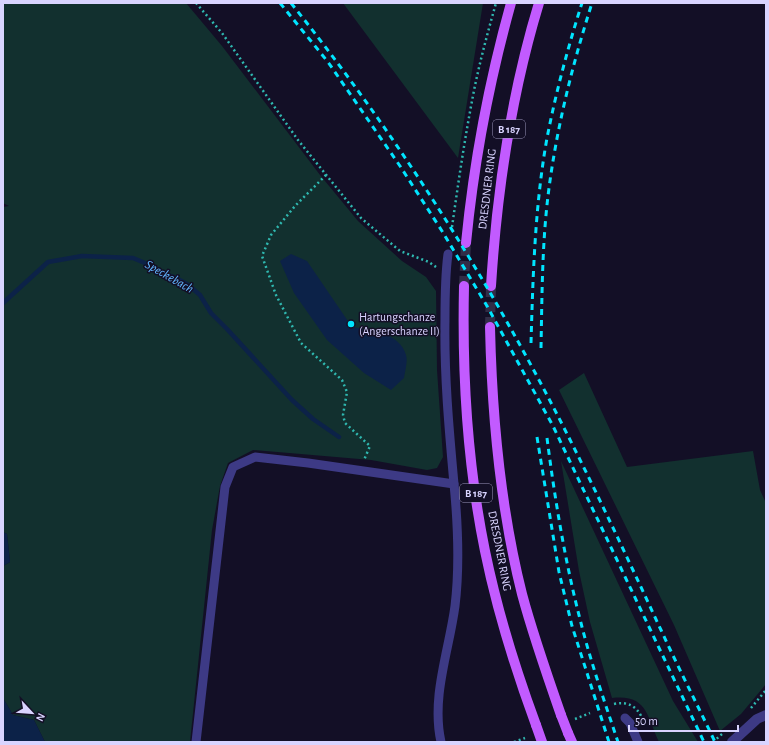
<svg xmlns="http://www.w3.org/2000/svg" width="769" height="745" viewBox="0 0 769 745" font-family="'Alegreya Sans',sans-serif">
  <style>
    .green { fill: #12302f }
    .water { fill: #0c2248 }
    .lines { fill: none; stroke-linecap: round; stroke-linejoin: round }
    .stream { stroke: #0c2248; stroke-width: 4.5 }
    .primary-tunnel { stroke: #312d47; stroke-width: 10; stroke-dasharray: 10 5; stroke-linecap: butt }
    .path { stroke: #2fb8b0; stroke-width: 2.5; stroke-dasharray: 2 3; stroke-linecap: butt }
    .lane { stroke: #3d3a85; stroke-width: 9 }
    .street { stroke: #3d3a85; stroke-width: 10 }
    .primary { stroke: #c25bff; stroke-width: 10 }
    .rail { stroke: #00e5ff; stroke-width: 3; stroke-dasharray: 6 5; stroke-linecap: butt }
    .primary-bridge { stroke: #c25bff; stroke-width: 10 }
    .poi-dot { fill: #00e5ff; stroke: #130f26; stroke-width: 1.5 }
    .labels { text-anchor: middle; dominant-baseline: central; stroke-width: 3; stroke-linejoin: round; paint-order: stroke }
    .shield { fill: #130f26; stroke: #9e99be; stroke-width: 1 }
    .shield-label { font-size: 11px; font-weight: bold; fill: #d9d4ff }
    .street-label { font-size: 12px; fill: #d9d4ff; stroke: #130f26 }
    .poi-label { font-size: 12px; fill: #d9d4ff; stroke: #130f26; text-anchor: start }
    .water-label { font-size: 13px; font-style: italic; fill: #62b6ff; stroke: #130f26 }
  </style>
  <rect width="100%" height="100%" fill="#130f26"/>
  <!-- green -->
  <g class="green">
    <polygon points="3,3 186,3 222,46 320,175 358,221 402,261 426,277 436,291 437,370 443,457 437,468 427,470 371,460 253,450 228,463 220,486 212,530 190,742 45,742 34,720 13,715 3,698 3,566 10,562 7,534 3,532 3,207 9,206 3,203"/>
    <polygon points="343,3 483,3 458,158"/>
    <polygon points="584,373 627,467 753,451 760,490 766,503 766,684 741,714 720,731 674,625 559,390"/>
    <path d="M561,461L673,701L698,742H659C647,716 647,694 612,698L590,622L579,571Z"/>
  </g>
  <!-- water -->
  <g class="water">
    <path d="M291,254L307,261L352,327C371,330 400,333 406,355C408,361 405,371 404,378L391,390L364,373L327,340L294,293L280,261Z"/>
    <polygon points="3,532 7,534 10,562 3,566"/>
    <polygon points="3,698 13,715 34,720 45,742 3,742"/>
  </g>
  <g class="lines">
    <!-- stream -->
    <polyline class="stream" points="3,303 48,262 82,256 133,258 145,263 150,269 176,278 187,284 200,295 211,313 227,329 292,400 313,419 339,437"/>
    <!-- primary-tunnel -->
    <g class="primary-tunnel">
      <polyline points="464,286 466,243"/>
      <polyline points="490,327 491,286"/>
    </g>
    <!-- path -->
    <g class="path">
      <polyline points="196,3 222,33 298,140 361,218 400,251 429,262 436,267"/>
      <polyline points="326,175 295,206 271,235 262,256 276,295 301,343 342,380 347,392 343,415 345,423 370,446 364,460"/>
      <path d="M452,227C458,185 464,143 472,101C478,68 487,35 496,3"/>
      <path d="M614,704C627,701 637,706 642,718"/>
      <polyline points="751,708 766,690"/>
      <polyline points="575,719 590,713"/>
      <polyline points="514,742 525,738"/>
      <polyline points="713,742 722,734"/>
    </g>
    <!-- lane -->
    <g class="lane">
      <path d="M448,254C445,276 445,297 445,319C444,374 449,429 454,484"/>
      <polyline points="625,718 630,723 638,742"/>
      <path d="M196,742L225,487L233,467L255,457L308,463L454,484C458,525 460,565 455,606C449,651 431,697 441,742"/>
    </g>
    <!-- street -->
    <polyline class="street" points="732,742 757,719 766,715"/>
    <!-- primary -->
    <g class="primary">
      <path d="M466,243C474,161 489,82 511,3"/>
      <path d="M464,286C462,375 467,463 485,551C497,610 515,668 536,725"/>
      <path d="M491,286C497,190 511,95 539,3"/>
      <path d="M490,327C492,416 500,507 522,594C533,635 547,675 561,715"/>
      <polyline points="568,733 572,742"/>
    </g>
    <!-- rail -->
    <g class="rail">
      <polyline points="280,3 328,62 400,166 442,231 487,306 553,426 704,742"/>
      <path d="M291,3C380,114 458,232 526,356C575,445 618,538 661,630C678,667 697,704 715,742"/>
      <path d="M531,343C533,274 535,205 547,138C556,92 568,47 582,3"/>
      <path d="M541,348C542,297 542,246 548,196C556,130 572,66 592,3"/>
      <polyline points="537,437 559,572 572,626 609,742"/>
      <path d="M547,438C555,500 565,562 581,623C591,663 605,703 618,742"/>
    </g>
    <!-- primary-bridge -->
    <g class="primary-bridge">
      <polyline points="561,715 568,733"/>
      <polyline points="536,725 542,742"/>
    </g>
  </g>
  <!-- markers -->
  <circle class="poi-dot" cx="351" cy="324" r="4"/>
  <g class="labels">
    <!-- shield labels -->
    <g class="shield">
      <rect x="493" y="120" width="32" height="18" rx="3"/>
      <rect x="460" y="484" width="32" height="18" rx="3"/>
    </g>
    <g class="shield-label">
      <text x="509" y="129">B 187</text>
      <text x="476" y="493">B 187</text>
    </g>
    <!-- street labels -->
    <g class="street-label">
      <text transform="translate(487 189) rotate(-83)">DRESDNER RING</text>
      <text transform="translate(500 551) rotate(79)">DRESDNER RING</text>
    </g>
    <!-- poi labels -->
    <g class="poi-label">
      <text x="359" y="317">Hartungschanze<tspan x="359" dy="14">(Angerschanze II)</tspan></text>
    </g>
    <!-- water labels -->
    <g class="water-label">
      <text transform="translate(169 277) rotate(30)">Speckebach</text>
    </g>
  </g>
  <!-- border -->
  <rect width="769" height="745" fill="none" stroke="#d9d4ff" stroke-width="8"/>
  <!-- north arrow -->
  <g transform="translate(32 713) rotate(116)" stroke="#130f26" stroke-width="3" paint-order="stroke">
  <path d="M0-3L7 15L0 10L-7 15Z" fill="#d9d4ff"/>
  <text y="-6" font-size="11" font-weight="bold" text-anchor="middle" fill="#d9d4ff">N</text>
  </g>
  <!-- scale -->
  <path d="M629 725v6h109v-6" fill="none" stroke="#d9d4ff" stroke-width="2"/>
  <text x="635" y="725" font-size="12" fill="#d9d4ff" stroke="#130f26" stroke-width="3" paint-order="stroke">50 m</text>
</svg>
